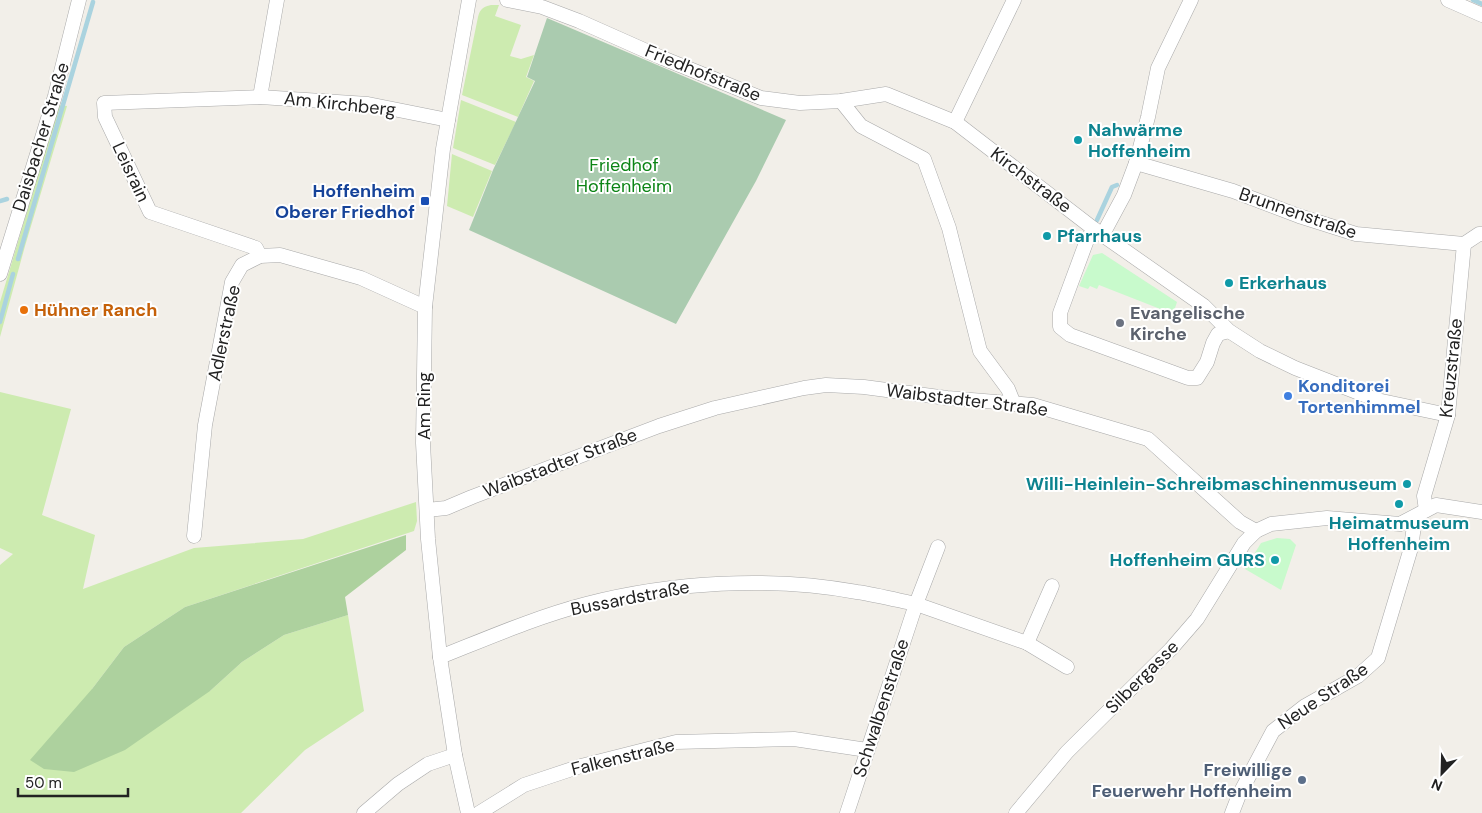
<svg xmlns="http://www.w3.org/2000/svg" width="1482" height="813" viewBox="0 0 1482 813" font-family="'DM Sans',sans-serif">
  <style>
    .grass { fill: #cdebb0 }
    .forest { fill: #add19e }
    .cemetery { fill: #aacbaf }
    .park { fill: #c8facc }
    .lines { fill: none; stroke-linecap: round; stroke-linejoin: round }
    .stream { stroke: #aad3df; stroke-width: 4.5 }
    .minor-casing { stroke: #a9a9a9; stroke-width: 15 }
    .minor { stroke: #fff; stroke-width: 14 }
    .culture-dot { fill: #0f9aa8; stroke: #fff; stroke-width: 2 }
    .transit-dot { fill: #1a4fb4; stroke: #fff; stroke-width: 2 }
    .food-dot { fill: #e8710a; stroke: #fff; stroke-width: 2 }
    .worship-dot { fill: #6b7280; stroke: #fff; stroke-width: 2 }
    .shop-dot { fill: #3f7fe0; stroke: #fff; stroke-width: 2 }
    .service-dot { fill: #5c6f8a; stroke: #fff; stroke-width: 2 }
    .labels { text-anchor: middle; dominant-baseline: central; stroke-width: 4; stroke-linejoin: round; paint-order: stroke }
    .street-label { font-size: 18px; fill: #222; stroke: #fff }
    .culture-label { font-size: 18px; font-weight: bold; fill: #0d838f; stroke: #fff; text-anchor: start }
    .park-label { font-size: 18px; fill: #0c8416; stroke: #fff }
    .transit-label { font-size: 18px; font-weight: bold; fill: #164399; stroke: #fff; text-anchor: end }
    .food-label { font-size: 18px; font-weight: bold; fill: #c56008; stroke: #fff; text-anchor: start }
    .worship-label { font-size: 18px; font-weight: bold; fill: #5b616d; stroke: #fff; text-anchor: start }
    .shop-label { font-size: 18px; font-weight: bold; fill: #366cbe; stroke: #fff; text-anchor: start }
    .service-label { font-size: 18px; font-weight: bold; fill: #4e5e75; stroke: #fff; text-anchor: end }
  </style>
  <rect width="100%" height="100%" fill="#f2efe9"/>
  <!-- grass -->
  <g class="grass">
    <path d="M491,5H499L495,16L521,25L510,56L521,59L534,55L526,77L534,81L518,117L462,95L478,17C480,9 483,7 491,5Z"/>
    <polygon points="461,100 516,122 495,165 453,148"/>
    <polygon points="59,105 67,106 25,246 0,337 0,302"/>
    <polygon points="452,154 492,171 473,217 447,206"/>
    <polygon points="0,392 71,409 42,515 95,535 83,589 194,548 303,539 416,502 417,521 414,531 185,607 124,647 92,689 210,691 242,662 284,635 348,615 364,711 305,750 241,813 0,813 0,565 13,554 0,548"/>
  </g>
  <!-- forest -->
  <polygon class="forest" points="406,535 406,550 345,597 348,615 284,635 242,662 210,691 125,750 74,772 44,769 30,760 92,689 124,647 185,607"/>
  <!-- cemetery -->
  <polygon class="cemetery" points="547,18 786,120 756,181 676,324 469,230 493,170 535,81 527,77"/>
  <!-- park -->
  <g class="park">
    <polygon points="1102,253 1177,302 1173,314 1099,285 1097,289 1090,286 1088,289 1079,286 1093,255"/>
    <polygon points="1277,538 1290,539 1296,545 1281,590 1245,569 1261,543"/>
  </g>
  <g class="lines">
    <!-- stream -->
    <g class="stream">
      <polyline points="1473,0 1482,4"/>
      <polyline points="0,201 7,199"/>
      <polyline points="1097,220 1112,187 1117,185"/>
      <polyline points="18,259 93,2"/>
      <polyline points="0,322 13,274"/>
    </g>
    <!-- minor casing -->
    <g class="minor-casing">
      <g id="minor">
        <polyline points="507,0 542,7 579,21 660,57 761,98 800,103 841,101 886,94 955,122 1094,229 1204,306 1229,331 1260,351 1295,368 1377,400 1448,415"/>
        <polyline points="1448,0 1482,15"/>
        <polyline points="260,97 277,0"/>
        <polyline points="841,101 861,126 924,159 949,228 980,351 1008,389 1014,404"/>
        <polyline points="955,122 1014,0"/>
        <polyline points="1136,163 1233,191 1299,216 1356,234 1464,244"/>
        <polyline points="1094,229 1087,240 1060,313 1060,327 1070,335 1188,378 1197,378 1207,362 1213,343 1218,334 1229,331"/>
        <polyline points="1103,234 1124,195 1136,163 1148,117 1158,68 1191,0"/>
        <polyline points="1464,244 1479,234 1482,234"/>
        <polyline points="260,256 256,248 150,212 105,117 104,103 260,97 368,104 448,120"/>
        <polyline points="0,274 55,96 79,0"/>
        <polyline points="427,510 446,508 472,497 659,426 715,408 804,388 826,385 864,387 947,398 1033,405 1148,439 1240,522 1256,531"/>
        <polyline points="1426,510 1424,496 1448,415 1464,244"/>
        <polyline points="194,536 205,425 232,282 242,265 260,256 280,255 361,278 425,307"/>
        <polyline points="938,547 916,604 1027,643 1067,667"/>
        <polyline points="1027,643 1052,586"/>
        <path d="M440,657C488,638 536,617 586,604C671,582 770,576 857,592C877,595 897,600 916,604L847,813"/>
        <polyline points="364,813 398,784 428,764 455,755"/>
        <polyline points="468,813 455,755 440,657 428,539 423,443 425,307 443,149 469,0"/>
        <polyline points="479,813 524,785 581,766 676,742 794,739 867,750"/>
        <polyline points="1016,813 1067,752 1171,649 1197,619 1244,543 1256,531 1271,524 1327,518 1400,524 1436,505 1482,512"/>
        <polyline points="1232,813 1239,795 1273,731 1305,706 1358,676 1378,658 1411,548 1415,518"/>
      </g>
    </g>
    <!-- minor -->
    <use href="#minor" class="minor"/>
  </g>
  <!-- markers -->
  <g class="culture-dot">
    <circle cx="1078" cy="140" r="5"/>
    <circle cx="1047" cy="236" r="5"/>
    <circle cx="1229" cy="283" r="5"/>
    <circle cx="1407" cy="484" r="5"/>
    <circle cx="1399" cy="504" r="5"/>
    <circle cx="1275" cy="560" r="5"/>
  </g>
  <rect class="transit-dot" x="420" y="196" width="10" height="10" rx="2.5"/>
  <circle class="food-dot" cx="24" cy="310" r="5"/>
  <circle class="worship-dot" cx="1120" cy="323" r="5"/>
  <circle class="shop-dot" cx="1288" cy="396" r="5"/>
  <circle class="service-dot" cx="1302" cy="780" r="5"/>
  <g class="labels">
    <!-- street labels -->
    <g class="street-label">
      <text transform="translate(703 73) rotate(22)">Friedhofstraße</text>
      <text transform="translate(340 104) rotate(6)">Am Kirchberg</text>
      <text transform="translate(41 137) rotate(-73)">Daisbacher Straße</text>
      <text transform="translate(131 172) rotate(65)">Leisrain</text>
      <text transform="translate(1031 180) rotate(37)">Kirchstraße</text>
      <text transform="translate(1298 213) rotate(19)">Brunnenstraße</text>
      <text transform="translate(224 333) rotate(-78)">Adlerstraße</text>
      <text transform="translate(1451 368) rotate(-84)">Kreuzstraße</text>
      <text transform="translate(967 400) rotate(7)">Waibstadter Straße</text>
      <text transform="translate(424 406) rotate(-90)">Am Ring</text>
      <text transform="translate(560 463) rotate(-21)">Waibstadter Straße</text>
      <text transform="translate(630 598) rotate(-11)">Bussardstraße</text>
      <text transform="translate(1142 677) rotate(-45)">Silbergasse</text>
      <text transform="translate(1323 696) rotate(-34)">Neue Straße</text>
      <text transform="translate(881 708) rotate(-72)">Schwalbenstraße</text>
      <text transform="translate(623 757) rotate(-14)">Falkenstraße</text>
    </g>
    <!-- culture labels -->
    <g class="culture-label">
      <text x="1088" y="130">Nahwärme<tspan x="1088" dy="21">Hoffenheim</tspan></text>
      <text x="1057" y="236">Pfarrhaus</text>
      <text x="1239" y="283">Erkerhaus</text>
      <text x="1397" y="484" text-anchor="end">Willi-Heinlein-Schreibmaschinenmuseum</text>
      <text x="1399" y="523" text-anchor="middle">Heimatmuseum<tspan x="1399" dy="21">Hoffenheim</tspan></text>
      <text x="1265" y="560" text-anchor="end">Hoffenheim GURS</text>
    </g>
    <!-- park labels -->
    <g class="park-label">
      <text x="624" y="165">Friedhof<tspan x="624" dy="21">Hoffenheim</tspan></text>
    </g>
    <!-- transit labels -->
    <g class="transit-label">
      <text x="415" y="191">Hoffenheim<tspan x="415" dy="21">Oberer Friedhof</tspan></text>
    </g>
    <!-- food labels -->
    <g class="food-label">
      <text x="34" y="310">Hühner Ranch</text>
    </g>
    <!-- worship labels -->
    <g class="worship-label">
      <text x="1130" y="313">Evangelische<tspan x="1130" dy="21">Kirche</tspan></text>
    </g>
    <!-- shop labels -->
    <g class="shop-label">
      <text x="1298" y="386">Konditorei<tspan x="1298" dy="21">Tortenhimmel</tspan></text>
    </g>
    <!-- service labels -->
    <g class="service-label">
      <text x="1292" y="770">Freiwillige<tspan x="1292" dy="21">Feuerwehr Hoffenheim</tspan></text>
    </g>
  </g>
  <!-- north arrow -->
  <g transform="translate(1442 773) rotate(203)" stroke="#ffffff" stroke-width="4" paint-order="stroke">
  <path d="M0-4L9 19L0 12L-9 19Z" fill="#222222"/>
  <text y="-8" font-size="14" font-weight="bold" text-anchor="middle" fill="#222222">N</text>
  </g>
  <!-- scale -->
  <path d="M18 788v8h110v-8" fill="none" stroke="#222222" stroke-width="2.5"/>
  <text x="25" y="788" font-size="15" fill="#222222" stroke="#ffffff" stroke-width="4" paint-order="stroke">50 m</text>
</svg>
